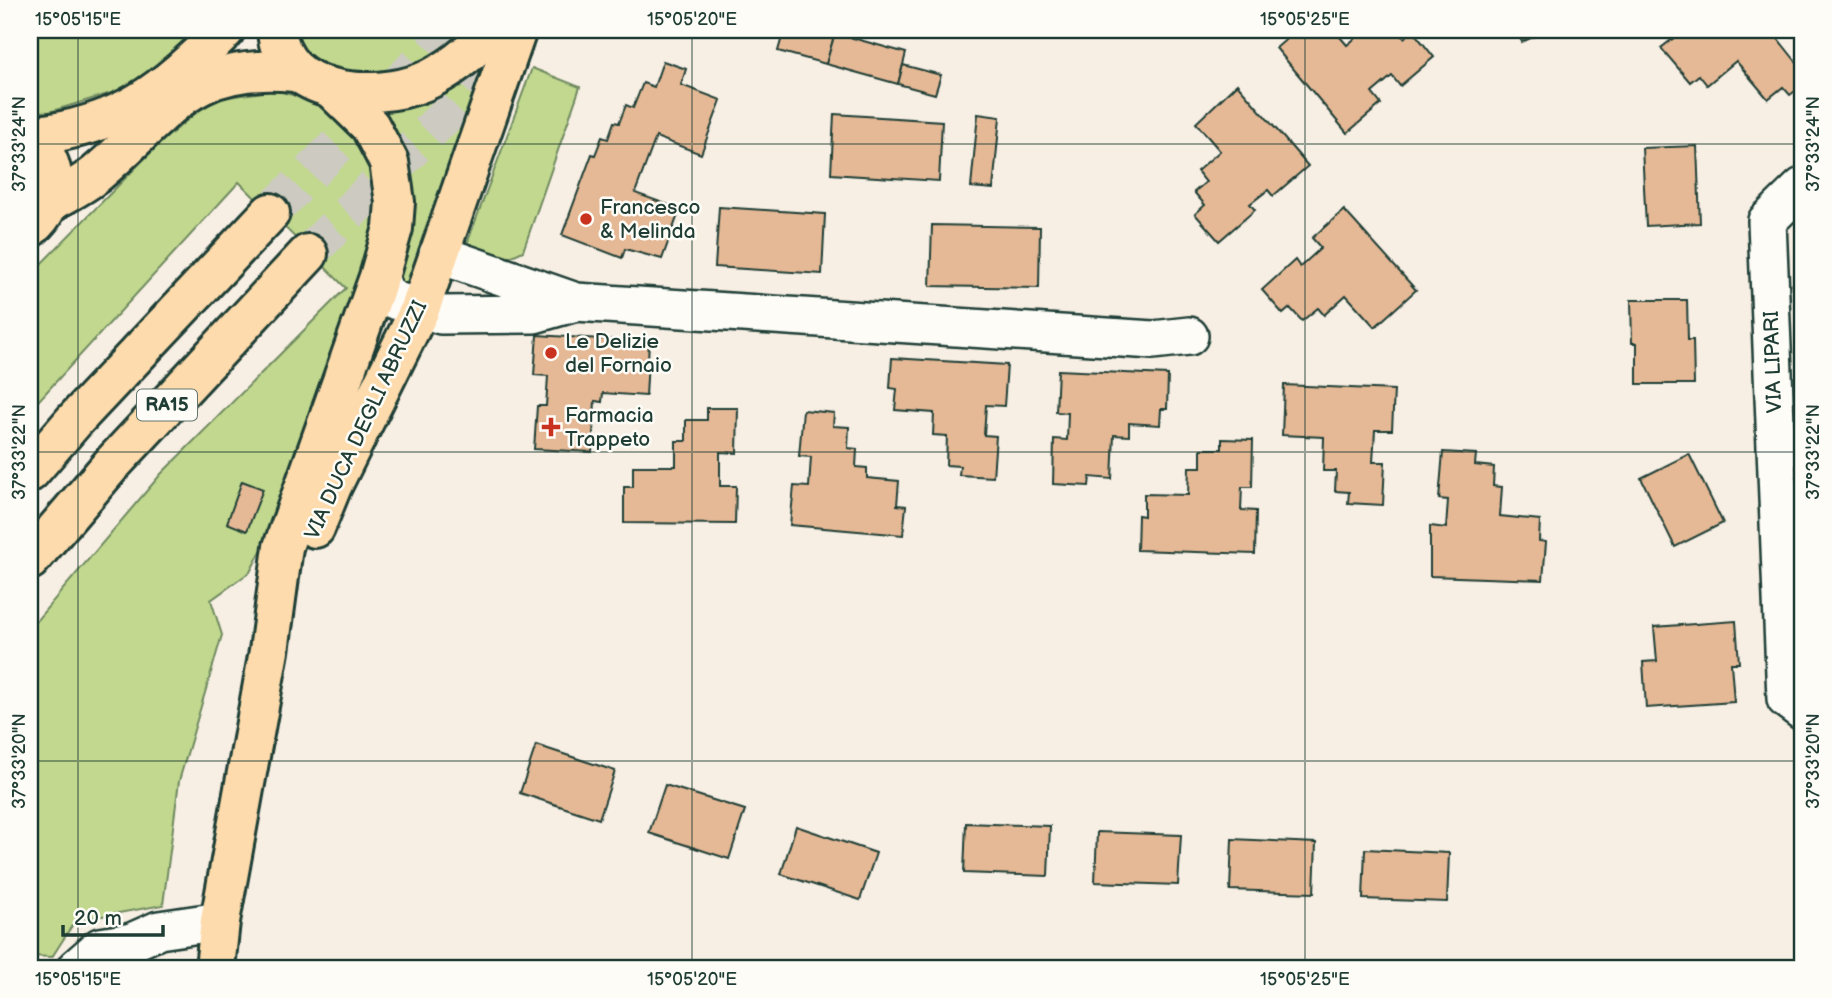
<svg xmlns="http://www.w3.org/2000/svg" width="1832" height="998" viewBox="0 0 1832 998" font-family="'Balsamiq Sans',sans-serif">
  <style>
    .green { fill: #c1d88e; stroke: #708a61; stroke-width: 2 }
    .building { fill: #e6b996; stroke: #1f3d34; stroke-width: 2 }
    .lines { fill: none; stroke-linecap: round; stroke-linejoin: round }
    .highway-tunnel { stroke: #cdcbc1; stroke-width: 38; stroke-dasharray: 38 19; stroke-linecap: butt }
    .minor-casing { stroke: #1f3d34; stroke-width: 42 }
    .major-casing { stroke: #1f3d34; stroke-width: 44 }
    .highway-casing { stroke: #1f3d34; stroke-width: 44 }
    .minor { stroke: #fdfcf7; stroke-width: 37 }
    .major { stroke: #fedbac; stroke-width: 38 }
    .highway { stroke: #fedbac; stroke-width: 38 }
    .ticks { fill: none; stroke: #1f3d34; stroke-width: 2; stroke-opacity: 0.45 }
    .poi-dot { fill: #c8321e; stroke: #fdfcf7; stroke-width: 2.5 }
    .labels { text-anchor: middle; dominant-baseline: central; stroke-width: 5; stroke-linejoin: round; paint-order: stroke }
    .shield { fill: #fdfcf7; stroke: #62766e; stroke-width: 2 }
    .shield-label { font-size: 19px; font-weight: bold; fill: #1f3d34 }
    .poi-label { font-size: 21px; fill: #1f3d34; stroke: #fdfcf7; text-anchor: start }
    .street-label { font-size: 21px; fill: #1f3d34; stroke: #fdfcf7 }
    .neatline { fill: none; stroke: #1f3d34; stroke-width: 2.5 }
    .ticks-label { font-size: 18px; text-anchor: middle; fill: #1f3d34 }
  </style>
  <rect width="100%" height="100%" fill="#f8efe4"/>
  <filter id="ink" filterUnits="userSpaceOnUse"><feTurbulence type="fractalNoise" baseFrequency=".0143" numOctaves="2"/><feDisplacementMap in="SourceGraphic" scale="14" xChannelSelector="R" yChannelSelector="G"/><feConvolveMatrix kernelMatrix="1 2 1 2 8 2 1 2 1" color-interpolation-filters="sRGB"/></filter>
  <g filter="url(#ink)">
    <!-- green -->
    <g class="green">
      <polygon points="30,30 200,30 144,83 49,112 30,111"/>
      <polygon points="293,30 464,30 434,61 411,73 347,75 305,57"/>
      <polygon points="532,68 580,87 523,251 499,262 464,252"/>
      <polygon points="477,82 483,82 410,289 397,283 379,109"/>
      <polygon points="276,90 335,108 369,156 380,218 264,545 250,572 211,600 222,635 179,781 163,905 75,921 52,957 30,956 30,628 161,474 346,288 239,182 30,410 30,275 162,141 202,108 222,98"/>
    </g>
    <!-- building -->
    <g class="building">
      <polygon points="784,30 821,30 835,33 826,64 778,51"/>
      <polygon points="1297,30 1304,33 1307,30 1334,30 1347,45 1365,30 1371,30 1375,35 1381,30 1396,30 1404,38 1413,31 1434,57 1400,86 1392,76 1372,93 1381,104 1347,133 1276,48"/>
      <polygon points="1516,30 1549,30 1522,42"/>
      <polygon points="1684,30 1771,30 1802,69 1802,86 1790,95 1783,87 1768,99 1736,61 1707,85 1699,75 1690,82 1661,48"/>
      <polygon points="835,33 906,53 898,84 826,64"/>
      <polygon points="663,61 686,69 681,85 721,100 701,154 656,137 635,193 680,209 662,259 625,249 622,258 562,235 592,154 595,155 602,137 608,139 614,122 619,123 626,105 633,108 643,83 654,87"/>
      <polygon points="903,65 941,75 935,94 898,84"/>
      <polygon points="1237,84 1308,166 1273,196 1268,190 1250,204 1255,210 1219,241 1195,214 1205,205 1194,192 1206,182 1197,171 1220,151 1196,123"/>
      <polygon points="834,114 942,121 939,181 831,174"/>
      <polygon points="978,114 1000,117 993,189 971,187"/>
      <polygon points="1697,146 1700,223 1646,226 1642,148"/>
      <polygon points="719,207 825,214 822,274 715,267"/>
      <polygon points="1344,210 1416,290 1375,327 1346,295 1324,315 1318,308 1302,321 1290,308 1283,314 1262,290 1295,260 1300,267 1321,248 1312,238"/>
      <polygon points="932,225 1040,227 1039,288 930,286"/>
      <polygon points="1631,300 1687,300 1688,340 1693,340 1694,384 1637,384 1637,343 1632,343"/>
      <polygon points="537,335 649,342 646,396 603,393 602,402 595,401 592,452 534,449 537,406 546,406 548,376 534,375"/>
      <polygon points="892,358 1007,365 1004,406 986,405 984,435 996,436 993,477 959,475 960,466 946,465 947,436 933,435 934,413 895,410 897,389 890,388"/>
      <polygon points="1058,370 1168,375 1167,409 1161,409 1160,425 1129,423 1129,436 1114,435 1112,479 1090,477 1089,486 1053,484 1054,439 1067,440 1068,413 1056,412"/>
      <polygon points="1284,385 1394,390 1392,430 1375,430 1373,462 1385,462 1383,505 1348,503 1349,492 1335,491 1336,471 1323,471 1324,437 1282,435"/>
      <polygon points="707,408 738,408 737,453 720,452 720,486 736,486 735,524 624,523 624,487 633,487 633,466 676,466 676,441 686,441 686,420 707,420"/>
      <polygon points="803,410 834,413 833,426 849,427 848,448 857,449 856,467 867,468 867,478 899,481 897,505 906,506 903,535 790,525 794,486 809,487 811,457 799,456"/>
      <polygon points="1222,439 1253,440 1252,487 1242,487 1241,510 1256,511 1255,554 1137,550 1138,515 1144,516 1144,494 1188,495 1189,467 1201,467 1201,449 1222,449"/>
      <polygon points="1443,452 1476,454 1475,465 1494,467 1493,486 1502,487 1500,516 1540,520 1539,541 1546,542 1543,580 1430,576 1430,526 1446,528 1448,500 1439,499"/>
      <polygon points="1689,454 1723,523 1675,547 1641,478"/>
      <polygon points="242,481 263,489 247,531 227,523"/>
      <polygon points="1736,621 1739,663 1731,663 1734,702 1646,708 1643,662 1657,661 1654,627"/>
      <polygon points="536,745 615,771 599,819 520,793"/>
      <polygon points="665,785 745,810 729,859 649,833"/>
      <polygon points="966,823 1050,826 1048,876 964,873"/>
      <polygon points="796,826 876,853 860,900 781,874"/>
      <polygon points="1097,832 1181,835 1178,885 1095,882"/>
      <polygon points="1232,839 1316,843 1314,893 1230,890"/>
      <polygon points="1365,849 1449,853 1447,902 1363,899"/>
    </g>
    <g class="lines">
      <!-- highway-tunnel -->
      <g class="highway-tunnel">
        <polyline points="270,213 452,30"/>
        <polyline points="308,254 516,44"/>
      </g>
      <!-- minor casing -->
      <g class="minor-casing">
        <g id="minor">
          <polyline points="1802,187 1767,221 1786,699 1802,711"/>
          <polyline points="438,254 576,302 1153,340 1189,336"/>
          <polyline points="379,277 385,293 394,300 441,315 534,314 576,302"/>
          <polyline points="76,968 100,947 132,942 159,930 220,921"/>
        </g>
      </g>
      <!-- major casing -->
      <g class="major-casing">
        <g id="major">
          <path d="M277,30C280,96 375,102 423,82C449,71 473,51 491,30"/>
          <path d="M30,136C123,126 161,92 225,30"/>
          <path d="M30,136C59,163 61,202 30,228"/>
          <path d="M49,203C64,194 81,186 95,175C168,114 188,61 295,72"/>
          <polyline points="315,528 332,486 420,309 517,30"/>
          <polyline points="215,968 220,921 269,651 283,547 379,277 393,228 395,202 389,162 370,126 333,90"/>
        </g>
      </g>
      <!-- highway casing -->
      <g class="highway-casing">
        <g id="highway">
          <polyline points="30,472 74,421 270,213"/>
          <polyline points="30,560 112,464 308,254"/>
        </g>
      </g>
      <!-- minor -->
      <use href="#minor" class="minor"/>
      <!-- major -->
      <use href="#major" class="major"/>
      <!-- highway -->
      <use href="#highway" class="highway"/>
    </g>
  </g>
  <!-- ticks -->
  <path class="ticks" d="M78,30V968M692,30V968M1305,30V968M30,144H1802M30,452H1802M30,761H1802"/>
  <!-- markers -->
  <g class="poi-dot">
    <circle cx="586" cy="219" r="7"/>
    <circle cx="551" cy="353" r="7"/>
    <path d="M547.5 416.5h7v7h7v7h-7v7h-7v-7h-7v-7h7z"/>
  </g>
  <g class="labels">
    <!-- shield labels -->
    <rect class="shield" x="137" y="389.5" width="60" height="31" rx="5"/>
    <g class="shield-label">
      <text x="167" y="405">RA15</text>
    </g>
    <!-- poi labels -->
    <g class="poi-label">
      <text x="600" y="207">Francesco<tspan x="600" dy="24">&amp; Melinda</tspan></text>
      <text x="565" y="341">Le Delizie<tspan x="565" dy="24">del Fornaio</tspan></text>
      <text x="565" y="415">Farmacia<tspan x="565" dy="24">Trappeto</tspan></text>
    </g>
    <!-- street labels -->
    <g class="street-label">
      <text transform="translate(1773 362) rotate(-92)">VIA LIPARI</text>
      <text transform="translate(366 420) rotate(-65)">VIA DUCA DEGLI ABRUZZI</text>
    </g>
  </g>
  <!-- margin -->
  <rect width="1832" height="998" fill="none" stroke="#fdfcf7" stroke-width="77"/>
  <!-- scale -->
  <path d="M63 925v10h100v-10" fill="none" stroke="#1f3d34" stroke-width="3.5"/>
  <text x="74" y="925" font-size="21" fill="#1f3d34" stroke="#fdfcf7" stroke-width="5" paint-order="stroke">20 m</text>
  <rect x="38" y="38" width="1756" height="922" class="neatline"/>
  <g class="ticks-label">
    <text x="78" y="25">15°05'15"E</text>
    <text x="692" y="25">15°05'20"E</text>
    <text x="1305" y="25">15°05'25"E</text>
    <text transform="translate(19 144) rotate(-90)" y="6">37°33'24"N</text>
    <text transform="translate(1813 144) rotate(-90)" y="6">37°33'24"N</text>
    <text transform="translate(19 452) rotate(-90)" y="6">37°33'22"N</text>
    <text transform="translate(1813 452) rotate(-90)" y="6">37°33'22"N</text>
    <text transform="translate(19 761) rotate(-90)" y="6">37°33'20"N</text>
    <text transform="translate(1813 761) rotate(-90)" y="6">37°33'20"N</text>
    <text x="78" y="985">15°05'15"E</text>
    <text x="692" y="985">15°05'20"E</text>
    <text x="1305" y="985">15°05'25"E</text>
  </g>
</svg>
